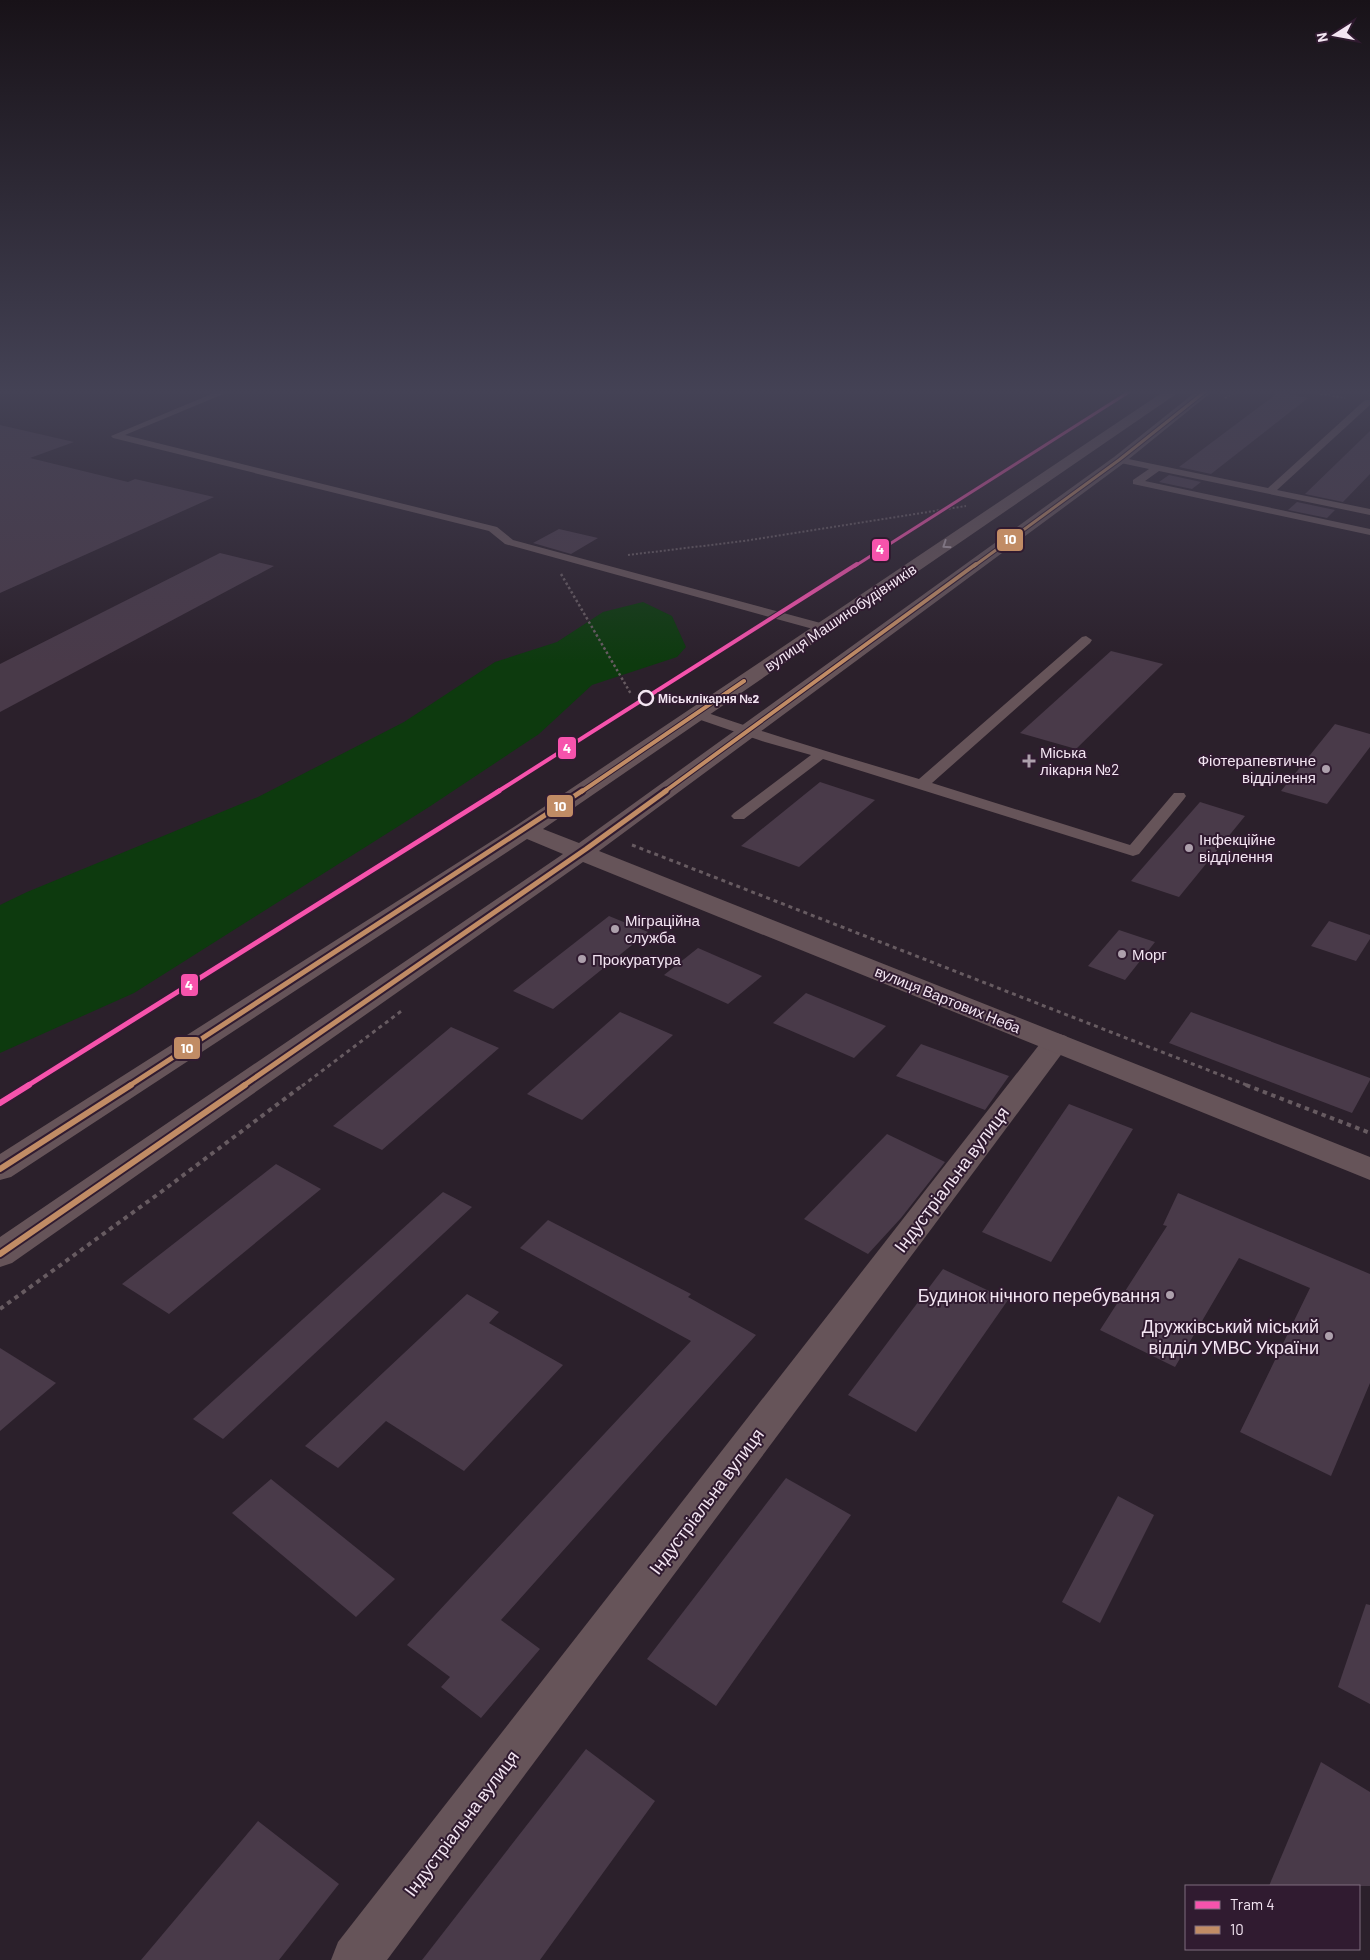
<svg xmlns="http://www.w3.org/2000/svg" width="1370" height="1960" viewBox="0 0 1370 1960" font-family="Barlow,sans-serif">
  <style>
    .green { fill: #0d3a0e }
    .building { fill: #493a49 }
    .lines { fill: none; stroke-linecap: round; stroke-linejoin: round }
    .path-far3 { stroke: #675b61; stroke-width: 2; stroke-dasharray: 2 2; stroke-linecap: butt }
    .path-far2 { stroke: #675b61; stroke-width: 2.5; stroke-dasharray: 2.5 2.5; stroke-linecap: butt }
    .path-far1 { stroke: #675b61; stroke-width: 3; stroke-dasharray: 4 4; stroke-linecap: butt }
    .path { stroke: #675b61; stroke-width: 4; stroke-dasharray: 4.5 4.5; stroke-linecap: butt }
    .service { fill: #665459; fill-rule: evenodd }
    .minor { fill: #665459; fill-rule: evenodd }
    .tertiary { fill: #665459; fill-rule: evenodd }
    .bus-1-far3-casing { stroke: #301b30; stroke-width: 5 }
    .bus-1-far2-casing { stroke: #301b30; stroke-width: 6 }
    .bus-1-far1-casing { stroke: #301b30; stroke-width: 9 }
    .bus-1-casing { stroke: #301b30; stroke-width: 10 }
    .bus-1-far3 { stroke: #c18c65; stroke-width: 3 }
    .bus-1-far2 { stroke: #c18c65; stroke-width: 4 }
    .bus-1-far1 { stroke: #c18c65; stroke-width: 5 }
    .bus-1 { stroke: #c18c65; stroke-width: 6 }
    .tram-1-far3-casing { stroke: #301b30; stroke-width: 5 }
    .tram-1-far2-casing { stroke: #301b30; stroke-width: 6 }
    .tram-1-far1-casing { stroke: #301b30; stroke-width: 9 }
    .tram-1-casing { stroke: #301b30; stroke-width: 10 }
    .tram-1-far3 { stroke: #f653ac; stroke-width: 3 }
    .tram-1-far2 { stroke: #f653ac; stroke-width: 4 }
    .tram-1-far1 { stroke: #f653ac; stroke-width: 5 }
    .tram-1 { stroke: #f653ac; stroke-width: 6 }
    .oneway { stroke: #ac9ca6 }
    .stop-dot { fill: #301b30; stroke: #f3e5f2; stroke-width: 2.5 }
    .poi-dot { fill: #ada0ac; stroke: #301b30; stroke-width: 2 }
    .labels { text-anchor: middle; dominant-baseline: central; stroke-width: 4; stroke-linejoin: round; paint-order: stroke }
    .far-stop-label { font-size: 12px; font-weight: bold; fill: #f3e5f2; stroke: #301b30; text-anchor: start }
    .street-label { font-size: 15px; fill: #f3e5f2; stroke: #301b30 }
    .poi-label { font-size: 15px; fill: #f3e5f2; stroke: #301b30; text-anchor: start }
    .near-street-label { font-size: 18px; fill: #f3e5f2; stroke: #301b30 }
    .near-poi-label { font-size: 18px; fill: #f3e5f2; stroke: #301b30; text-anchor: end }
    .line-badge { stroke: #301b30; stroke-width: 2 }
    .badge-label { font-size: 14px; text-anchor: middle; font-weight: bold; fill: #fff }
  </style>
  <rect width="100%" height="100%" fill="#2b202b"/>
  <!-- green -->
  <polygon class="green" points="643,602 672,616 686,647 677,657 592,685 539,734 429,807 134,993 0,1053 0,905 27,892 258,797 404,722 495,662 557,642 603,612"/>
  <!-- building -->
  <g class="building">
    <polygon points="1279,392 1308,398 1211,474 1179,467"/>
    <polygon points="0,425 74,442 30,458 128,482 135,479 214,497 0,593"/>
    <polygon points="1370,431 1370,474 1343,502 1305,494"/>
    <polygon points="1169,475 1201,482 1192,489 1159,482"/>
    <polygon points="1297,502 1335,510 1327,518 1288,510"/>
    <polygon points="559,529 598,538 571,554 533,543"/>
    <polygon points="220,553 274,566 0,712 0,664"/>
    <polygon points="1111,651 1163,664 1076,749 1020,733"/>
    <polygon points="1335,724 1370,734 1370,747 1327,804 1281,791"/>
    <polygon points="820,782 875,800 799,867 741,846"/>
    <polygon points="1200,802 1245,816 1179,897 1131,881"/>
    <polygon points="609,916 648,932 553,1009 513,991"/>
    <polygon points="1329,921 1370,935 1370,939 1356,961 1311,946"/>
    <polygon points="1119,930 1155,942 1125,980 1088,966"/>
    <polygon points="698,948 762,976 728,1004 664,975"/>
    <polygon points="806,993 886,1026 854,1058 773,1023"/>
    <polygon points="620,1012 673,1035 582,1120 527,1094"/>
    <polygon points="1191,1012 1370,1078 1370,1080 1352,1113 1169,1043"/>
    <polygon points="451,1027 499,1048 382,1150 333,1126"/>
    <polygon points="921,1044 1009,1076 985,1110 896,1076"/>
    <polygon points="1069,1104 1133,1129 1051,1262 982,1232"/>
    <polygon points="887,1134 945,1162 901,1218 868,1254 804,1219"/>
    <polygon points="276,1164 321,1189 169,1314 122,1284"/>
    <polygon points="443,1192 472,1207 223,1439 193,1419"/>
    <polygon points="1178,1193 1370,1274 1370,1383 1331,1476 1240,1432 1310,1288 1239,1258 1175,1367 1100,1330 1167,1226 1163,1225"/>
    <polygon points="548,1220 691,1294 688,1297 756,1335 501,1620 540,1649 481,1718 441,1687 450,1677 407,1645 691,1341 520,1248"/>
    <polygon points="943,1269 1008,1300 916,1432 848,1395"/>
    <polygon points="467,1294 499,1312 489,1323 563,1365 464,1471 386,1421 338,1468 305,1446"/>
    <polygon points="0,1348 56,1383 0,1431"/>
    <polygon points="786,1478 851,1515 716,1706 647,1659"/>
    <polygon points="271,1479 395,1579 356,1617 232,1513"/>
    <polygon points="1118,1496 1154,1515 1100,1623 1062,1602"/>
    <polygon points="1366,1604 1370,1605 1370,1704 1338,1687"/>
    <polygon points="586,1749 655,1801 540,1960 422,1960"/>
    <polygon points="1321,1762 1370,1792 1370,1886 1269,1886"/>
    <polygon points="258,1821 339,1884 279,1960 141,1960"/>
  </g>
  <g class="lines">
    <!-- path-far3 -->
    <g class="path-far3">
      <polyline points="1297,390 1345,398"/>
      <polyline points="1225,398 1240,390"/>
      <polyline points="628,555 744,541 966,506"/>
    </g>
    <!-- path-far2 -->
    <polyline class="path-far2" points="561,574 631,694"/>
    <!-- path-far1 -->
    <g class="path-far1">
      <polyline points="632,845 1249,1086"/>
      <polyline points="302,1086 404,1009"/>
    </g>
    <!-- path -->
    <g class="path">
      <polyline points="1246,1085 1370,1133"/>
      <polyline points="0,1309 161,1192 303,1085"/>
    </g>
    <!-- service -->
    <g class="service">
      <polygon points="221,390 233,390 125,435 497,527 513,540 828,625 830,628 824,632 505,544 489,531 113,438 111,436"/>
      <polygon points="1365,400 1370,400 1370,405 1277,490 1370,509 1370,515 1159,471 1145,481 1370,529 1370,535 1133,484 1133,480 1149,469 1116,462 1114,460 1119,457 1268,488"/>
      <path d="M1086,636L1092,640L1090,643L932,783L1130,845L1174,793H1184L1186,796L1184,799L1139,854L1133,856L823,759L744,819H734L731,816L734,813L811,755L765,742L692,717L690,714L697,710L702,711C774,736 846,757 919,779L1082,637Z"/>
    </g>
    <!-- minor -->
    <polygon class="minor" points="1056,1033 1066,1036 1070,1042 1066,1048 387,1960 331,1960 338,1942 1046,1036"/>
    <!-- tertiary -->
    <polygon class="tertiary" points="1166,390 1182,390 543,829 579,843 1114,457 1198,390 1214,390 1124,463 599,851 1370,1157 1370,1180 583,862 12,1263 0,1267 0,1237 563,854 527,839 11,1177 0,1180 0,1154 517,825"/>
    <!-- bus-1-far3 casing -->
    <g class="bus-1-far3-casing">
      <polyline id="bus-1-far3" points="974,566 1119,460 1207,390"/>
    </g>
    <!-- bus-1-far2 casing -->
    <g class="bus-1-far2-casing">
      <g id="bus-1-far2">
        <polyline points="581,792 744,681"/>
        <polyline points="664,792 976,564"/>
      </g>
    </g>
    <!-- bus-1-far1 casing -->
    <g class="bus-1-far1-casing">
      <g id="bus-1-far1">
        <polyline points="129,1086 582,791"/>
        <polyline points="243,1086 586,849 666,791"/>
      </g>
    </g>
    <!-- bus-1 casing -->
    <g class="bus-1-casing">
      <g id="bus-1">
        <polyline points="0,1169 131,1085"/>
        <polyline points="0,1254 245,1085"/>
      </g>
    </g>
    <!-- bus-1-far3 -->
    <use href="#bus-1-far3" class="bus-1-far3"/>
    <!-- bus-1-far2 -->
    <use href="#bus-1-far2" class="bus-1-far2"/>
    <!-- bus-1-far1 -->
    <use href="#bus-1-far1" class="bus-1-far1"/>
    <!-- bus-1 -->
    <use href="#bus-1" class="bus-1"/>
    <!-- tram-1-far3 casing -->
    <g class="tram-1-far3-casing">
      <polyline id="tram-1-far3" points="855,566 1132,390"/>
    </g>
    <!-- tram-1-far2 casing -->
    <g class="tram-1-far2-casing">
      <polyline id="tram-1-far2" points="497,792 857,564"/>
    </g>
    <!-- tram-1-far1 casing -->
    <g class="tram-1-far1-casing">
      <polyline id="tram-1-far1" points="27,1086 499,791"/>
    </g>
    <!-- tram-1 casing -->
    <g class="tram-1-casing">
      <polyline id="tram-1" points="0,1103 29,1085"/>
    </g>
    <!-- tram-1-far3 -->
    <use href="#tram-1-far3" class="tram-1-far3"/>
    <!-- tram-1-far2 -->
    <use href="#tram-1-far2" class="tram-1-far2"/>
    <!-- tram-1-far1 -->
    <use href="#tram-1-far1" class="tram-1-far1"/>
    <!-- tram-1 -->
    <use href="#tram-1" class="tram-1"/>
  </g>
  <!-- one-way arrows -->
  <defs><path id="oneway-chevron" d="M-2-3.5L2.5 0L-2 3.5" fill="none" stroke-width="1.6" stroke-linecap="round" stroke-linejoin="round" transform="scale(1.25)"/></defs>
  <use class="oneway" href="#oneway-chevron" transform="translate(946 545) rotate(146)"/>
  <!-- sky -->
  <linearGradient id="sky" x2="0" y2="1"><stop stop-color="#181218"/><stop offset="0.59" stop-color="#444255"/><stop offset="1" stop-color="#444255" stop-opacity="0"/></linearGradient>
  <rect width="1370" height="664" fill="url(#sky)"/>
  <!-- markers -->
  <circle class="stop-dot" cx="646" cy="698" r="7"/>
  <g class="poi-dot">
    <path d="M1026.5 753.5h5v5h5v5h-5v5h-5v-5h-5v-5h5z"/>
    <circle cx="1326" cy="769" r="5"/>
    <circle cx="1189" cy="848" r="5"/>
    <circle cx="615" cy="929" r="5"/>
    <circle cx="1122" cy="954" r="5"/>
    <circle cx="582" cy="959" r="5"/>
    <circle cx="1170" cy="1295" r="5"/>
    <circle cx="1329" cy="1336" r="5"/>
  </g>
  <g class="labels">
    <!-- far-stop labels -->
    <g class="far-stop-label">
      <text x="658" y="698">Міськлікарня №2</text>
    </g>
    <!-- street labels -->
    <g class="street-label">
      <text transform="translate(840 617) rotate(-34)">вулиця Машинобудівників</text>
      <text transform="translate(948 999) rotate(22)">вулиця Вартових Неба</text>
    </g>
    <!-- poi labels -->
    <g class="poi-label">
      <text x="1040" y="752">Міська<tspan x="1040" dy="17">лікарня №2</tspan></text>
      <text x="1316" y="760" text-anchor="end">Фіотерапевтичне<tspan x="1316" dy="17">відділення</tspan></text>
      <text x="1199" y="839">Інфекційне<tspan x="1199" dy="17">відділення</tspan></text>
      <text x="625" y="920">Міграційна<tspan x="625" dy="17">служба</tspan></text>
      <text x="1132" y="954">Морг</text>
      <text x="592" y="959">Прокуратура</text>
    </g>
    <!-- near-street labels -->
    <g class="near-street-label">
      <text transform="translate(951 1179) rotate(-53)">Індустріальна вулиця</text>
      <text transform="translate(706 1501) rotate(-53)">Індустріальна вулиця</text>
      <text transform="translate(461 1823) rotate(-53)">Індустріальна вулиця</text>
    </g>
    <!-- near-poi labels -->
    <g class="near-poi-label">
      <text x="1160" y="1295">Будинок нічного перебування</text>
      <text x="1319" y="1326">Дружківський міський<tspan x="1319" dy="21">відділ УМВС України</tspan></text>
    </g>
  </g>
  <g class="line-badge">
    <rect x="996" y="528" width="28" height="24" rx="5" fill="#c18c65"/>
    <rect x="871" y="538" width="19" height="24" rx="5" fill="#f653ac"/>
    <rect x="557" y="736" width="20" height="24" rx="5" fill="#f653ac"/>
    <rect x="546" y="794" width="28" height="24" rx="5" fill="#c18c65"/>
    <rect x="180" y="973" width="19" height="24" rx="5" fill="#f653ac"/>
    <rect x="173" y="1036" width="28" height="24" rx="5" fill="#c18c65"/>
  </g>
  <g class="badge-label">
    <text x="1010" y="544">10</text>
    <text x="880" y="554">4</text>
    <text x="567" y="753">4</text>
    <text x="560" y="811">10</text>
    <text x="189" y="990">4</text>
    <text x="187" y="1053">10</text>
  </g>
  <!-- legend -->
  <rect x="1185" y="1885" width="175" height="65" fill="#301b30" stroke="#7e6c7e"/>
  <rect x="1195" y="1901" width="25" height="8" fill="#f653ac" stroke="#7e6c7e"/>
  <text x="1230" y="1910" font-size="15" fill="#f3e5f2">Tram 4</text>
  <rect x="1195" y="1926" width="25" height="8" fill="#c18c65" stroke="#7e6c7e"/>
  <text x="1230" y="1935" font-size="15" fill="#f3e5f2">10</text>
  <!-- north arrow -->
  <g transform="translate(1335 35) rotate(259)" stroke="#301b30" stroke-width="4" paint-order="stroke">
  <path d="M0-4L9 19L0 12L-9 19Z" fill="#f3e5f2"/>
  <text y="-8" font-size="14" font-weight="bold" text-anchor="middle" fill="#f3e5f2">N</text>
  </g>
</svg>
